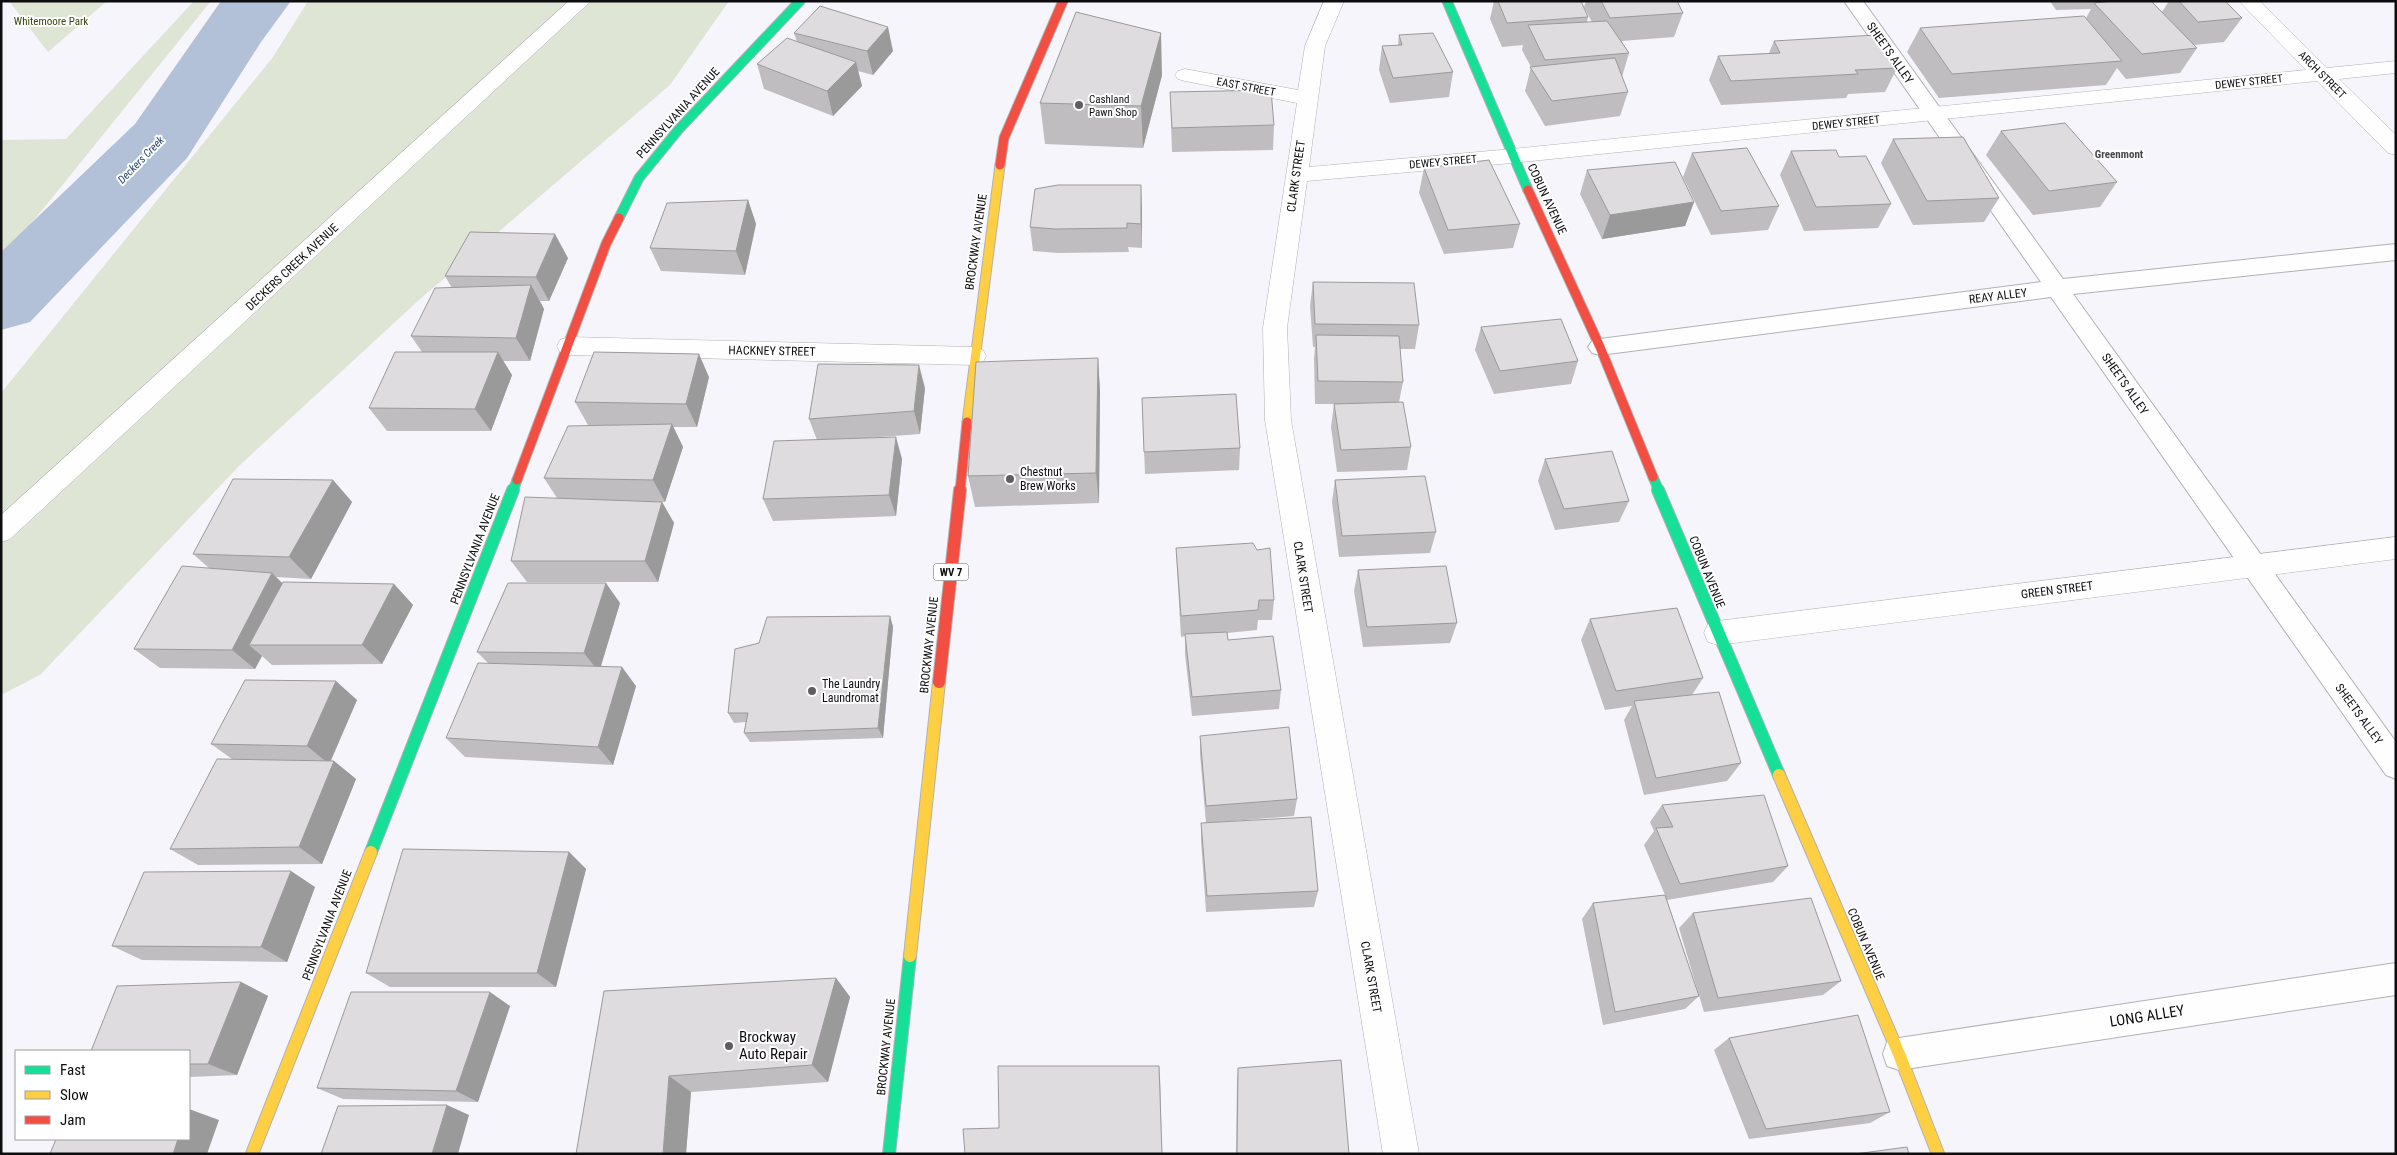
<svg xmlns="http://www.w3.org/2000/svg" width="2397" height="1155" viewBox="0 0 2397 1155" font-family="'Roboto Condensed',sans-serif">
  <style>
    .green { fill: #dfe5d4 }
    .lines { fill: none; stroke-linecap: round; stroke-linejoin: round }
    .river { fill: #b2c0d8; fill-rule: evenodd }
    .lane-casing { stroke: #b1b1b5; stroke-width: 2 }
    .street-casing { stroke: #b1b1b5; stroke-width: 1 }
    .fast-far1-casing { stroke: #b1b1b5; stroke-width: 11 }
    .fast-casing { stroke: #b1b1b5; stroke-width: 14 }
    .slow-far1-casing { stroke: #b1b1b5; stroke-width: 11 }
    .slow-casing { stroke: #b1b1b5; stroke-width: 14 }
    .jam-far1-casing { stroke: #b1b1b5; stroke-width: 11 }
    .jam-casing { stroke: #b1b1b5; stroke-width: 14 }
    .lane { fill: #fefefe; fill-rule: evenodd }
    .street { fill: #fefefe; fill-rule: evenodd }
    .fast-far1 { stroke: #16e098; stroke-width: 9 }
    .fast { stroke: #16e098; stroke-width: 12 }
    .slow-far1 { stroke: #ffcf43; stroke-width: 9 }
    .slow { stroke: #ffcf43; stroke-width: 12 }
    .jam-far1 { stroke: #f24e42; stroke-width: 9 }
    .jam { stroke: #f24e42; stroke-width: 12 }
    .wall { fill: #bfbdbf }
    .shaded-wall { fill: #9b9a9b }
    .building { fill: #dedcde; stroke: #9b9a9b }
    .poi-dot { fill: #5e5e62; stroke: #fff; stroke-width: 2 }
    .labels { text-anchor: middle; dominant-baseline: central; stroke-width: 4; stroke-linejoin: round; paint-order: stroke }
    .far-park-label { font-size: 11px; fill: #38450b; stroke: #fff }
    .far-street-label { font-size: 11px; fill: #0d0d10; stroke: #fff }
    .far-poi-label { font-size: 11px; fill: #0d0d10; stroke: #fff; text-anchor: start }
    .far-neighbourhood-label { font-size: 11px; font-weight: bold; fill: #47474f; stroke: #fff }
    .far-water-label { font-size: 11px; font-style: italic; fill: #294872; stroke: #fff }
    .shield { fill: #fff; stroke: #565658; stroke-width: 1 }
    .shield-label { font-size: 11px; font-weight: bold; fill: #0d0d10 }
    .street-label { font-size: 12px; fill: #0d0d10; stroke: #fff }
    .poi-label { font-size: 12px; fill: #0d0d10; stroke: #fff; text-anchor: start }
    .near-street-label { font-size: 15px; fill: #0d0d10; stroke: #fff }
    .near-poi-label { font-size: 15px; fill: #0d0d10; stroke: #fff; text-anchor: start }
  </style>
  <rect width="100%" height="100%" fill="#f5f5fb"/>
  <!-- green -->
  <g class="green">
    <polygon points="9,1 107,1 48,52"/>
    <polygon points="194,1 211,1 14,245 1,255 1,140 66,139"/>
    <polygon points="308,1 729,1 670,85 419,300 240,465 40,675 1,695 1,393 273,57"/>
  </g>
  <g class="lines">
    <!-- river -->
    <polygon class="river" points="221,1 291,1 261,42 187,158 30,322 1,330 1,252 135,124"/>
    <!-- lane casing -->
    <g class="lane-casing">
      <g id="lane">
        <polygon points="1844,1 1863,1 2063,279 2396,244 2396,260 2073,294 2396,742 2396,779 2386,775 2051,297 1600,355 1592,353 1588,347 1592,341 1600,339 2041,282"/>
        <polygon points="2396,963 2396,995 1899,1070 1887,1066 1883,1054 1887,1042 1899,1038"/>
      </g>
    </g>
    <!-- street casing -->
    <g class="street-casing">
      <g id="street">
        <polygon points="569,1 591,1 10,539 1,542 1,515"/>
        <polygon points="1324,1 1344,1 1325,46 1309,167 1512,149 2306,70 2239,1 2260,1 2327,68 2396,61 2396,73 2339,79 2396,135 2396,155 2388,153 2317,81 1512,163 1307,181 1287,328 1291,420 1419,1154 1383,1154 1265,420 1263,328 1297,103 1185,81 1178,79 1175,75 1178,71 1185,69 1298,90 1305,46"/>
        <polygon points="569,337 974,347 983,350 986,356 983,362 974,365 569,355 560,352 557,346 560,340"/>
        <polygon points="2396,537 2396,559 1718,645 1708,642 1704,633 1708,624 1718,621"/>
      </g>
    </g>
    <!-- fast-far1 casing -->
    <g class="fast-far1-casing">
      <g id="fast-far1">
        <polyline points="1447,1 1528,190"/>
        <polyline points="619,218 639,178 679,129 800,1"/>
        <polyline points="1653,477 1659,491"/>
        <polyline points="513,491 517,480"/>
      </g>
    </g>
    <!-- fast casing -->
    <g class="fast-casing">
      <g id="fast">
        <polyline points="1658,490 1779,775"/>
        <polyline points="371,852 513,490"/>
        <polyline points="889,1154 910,956"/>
      </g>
    </g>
    <!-- slow-far1 casing -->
    <g class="slow-far1-casing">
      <polyline id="slow-far1" points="967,422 1000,165"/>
    </g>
    <!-- slow casing -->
    <g class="slow-casing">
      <g id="slow">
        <polyline points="1779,775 1899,1054 1938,1154"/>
        <polyline points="910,956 939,682"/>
        <polyline points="252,1154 371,852"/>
      </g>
    </g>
    <!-- jam-far1 casing -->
    <g class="jam-far1-casing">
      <g id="jam-far1">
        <polyline points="1000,165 1004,138 1063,1"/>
        <polyline points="1528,190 1600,347 1653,477"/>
        <polyline points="517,480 606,244 619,218"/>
        <polyline points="960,491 967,422"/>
      </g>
    </g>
    <!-- jam casing -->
    <g class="jam-casing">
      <polyline id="jam" points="939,682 960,490"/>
    </g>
    <!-- lane -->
    <use href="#lane" class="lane"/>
    <!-- street -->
    <use href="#street" class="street"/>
    <!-- fast-far1 -->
    <use href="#fast-far1" class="fast-far1"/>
    <!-- fast -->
    <use href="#fast" class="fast"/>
    <!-- slow-far1 -->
    <use href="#slow-far1" class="slow-far1"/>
    <!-- slow -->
    <use href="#slow" class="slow"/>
    <!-- jam-far1 -->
    <use href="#jam-far1" class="jam-far1"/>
    <!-- jam -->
    <use href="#jam" class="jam"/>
  </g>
  <!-- wall -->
  <g class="wall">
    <polygon points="1494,1 1581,1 1588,17 1587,22 1592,22 1584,7 1586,1 1677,1 1683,13 1674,37 1621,41 1629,53 1622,77 1628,92 1620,116 1545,126 1525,91 1531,67 1522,50 1523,45 1502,47 1490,19"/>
    <polygon points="2050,1 2151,1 2162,12 2169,1 2225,1 2242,18 2224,42 2194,45 2197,48 2180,73 2126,79 2117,68 2106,85 1939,98 1907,52 1920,28 2086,18 2091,9 2056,10"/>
    <polygon points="794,33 893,51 873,75 858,71 862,86 833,116 764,89 757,64 797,42"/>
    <polygon points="1399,35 1453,72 1449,97 1390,103 1379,70 1382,46 1398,45"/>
    <polygon points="1774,41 1897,68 1885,92 1848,94 1846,98 1721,105 1709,80 1718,56 1769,53"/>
    <polygon points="1162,75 1143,148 1045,144 1040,103"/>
    <polygon points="1170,92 1274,125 1273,150 1172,152"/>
    <polygon points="2001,131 2117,182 2100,207 2033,215 1986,155"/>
    <polygon points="1893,139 1999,198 1984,222 1913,225 1881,163"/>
    <polygon points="1791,151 1839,157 1891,204 1878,228 1804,231 1780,175"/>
    <polygon points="1692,153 1779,206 1768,230 1711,235 1683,177"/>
    <polygon points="1424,168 1520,224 1513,248 1444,254 1419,193"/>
    <polygon points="1587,170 1694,202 1685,226 1602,239 1580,194"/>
    <polygon points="748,200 756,224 745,275 661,271 650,248"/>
    <polygon points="1142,209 1142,248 1128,247 1129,252 1058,253 1033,251 1030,227"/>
    <polygon points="568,258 549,301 540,301 544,309 530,361 503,361 512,375 491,431 387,431 369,408 422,352 411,336 452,288 445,276"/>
    <polygon points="1313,282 1419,325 1415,349 1400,349 1403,382 1399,402 1411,447 1407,470 1337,472 1331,427 1334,404 1340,404 1315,404 1314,359 1315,347 1313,347 1310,306"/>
    <polygon points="1481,327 1578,361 1571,384 1494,394 1475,350"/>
    <polygon points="1098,358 1100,391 1099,503 975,507 968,476"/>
    <polygon points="709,377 697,427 673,427 683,447 665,502 662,502 674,523 658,582 527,582 511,561 557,498 544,478 609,425 588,425 575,402"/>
    <polygon points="925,388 920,434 866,438 902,459 896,516 773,521 763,499 817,440 809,419"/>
    <polygon points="1142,398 1240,448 1239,470 1145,474"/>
    <polygon points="1545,459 1629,501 1619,522 1555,530 1538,481"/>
    <polygon points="333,480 352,502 311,579 276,577 282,583 394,584 413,605 382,664 272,665 262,656 255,669 160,668 134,649 209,568 193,554"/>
    <polygon points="1335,480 1436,532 1430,553 1339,557 1332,502"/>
    <polygon points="1176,548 1274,600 1272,620 1258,620 1257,630 1227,633 1228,640 1281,690 1279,709 1192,716 1185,654 1185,636 1181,637 1177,569"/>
    <polygon points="1358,570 1457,623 1450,643 1363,647 1354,591"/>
    <polygon points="620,603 601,666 636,686 613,765 465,757 446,738 488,663 477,652"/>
    <polygon points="890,616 893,627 883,738 750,742 744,733 746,722 734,723 728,713"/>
    <polygon points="1590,619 1703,678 1692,695 1741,763 1727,781 1644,795 1624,720 1632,706 1605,710 1581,640"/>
    <polygon points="357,700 331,761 334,761 356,779 322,864 198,865 170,849 232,759 211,744"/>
    <polygon points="1200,736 1297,799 1294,816 1221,822 1318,891 1314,907 1206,912 1201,840 1201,823 1206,823 1200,754"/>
    <polygon points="1662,805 1788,866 1773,882 1667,900 1699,996 1685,1009 1603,1025 1582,919 1593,903 1665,895 1644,845 1654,831 1650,822"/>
    <polygon points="569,852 586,869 556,987 390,987 366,973"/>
    <polygon points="315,887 287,962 142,960 112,946"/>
    <polygon points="1693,913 1841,981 1823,995 1704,1012 1679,928"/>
    <polygon points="836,978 850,997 828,1082 691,1092 686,1154 604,991"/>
    <polygon points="241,982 268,996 237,1075 189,1077 189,1051"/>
    <polygon points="510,1006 478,1102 343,1099 317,1088"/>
    <polygon points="1729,1038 1890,1112 1870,1123 1749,1139 1714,1050"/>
    <polygon points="1238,1068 1349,1154 1236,1154 1237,1080"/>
  </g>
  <!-- shaded-wall -->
  <g class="shaded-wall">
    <polygon points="888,27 893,51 873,75 867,51"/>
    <polygon points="1161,33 1162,75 1143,148 1141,106"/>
    <polygon points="856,62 862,86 833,116 827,91"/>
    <polygon points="1141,185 1142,209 1142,248 1141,224"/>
    <polygon points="748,200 756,224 745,275 736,251"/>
    <polygon points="1694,202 1685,226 1602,239 1610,215"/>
    <polygon points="555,234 568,258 549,301 536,277"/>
    <polygon points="531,285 544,309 530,361 516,338"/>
    <polygon points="498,352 512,375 491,431 475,409"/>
    <polygon points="699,354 709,377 697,427 686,404"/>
    <polygon points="1098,358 1100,391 1099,503 1096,473"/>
    <polygon points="919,365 925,388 920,434 914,411"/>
    <polygon points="672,424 683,447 665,502 653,480"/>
    <polygon points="896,437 902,459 896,516 889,495"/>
    <polygon points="333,480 352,502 311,579 289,557"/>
    <polygon points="662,502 674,523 658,582 645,561"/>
    <polygon points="272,573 293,594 249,645 262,656 255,669 232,650"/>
    <polygon points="606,583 620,603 599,672 584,653"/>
    <polygon points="394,584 413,605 382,664 362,645"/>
    <polygon points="890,616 893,627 883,738 878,728"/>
    <polygon points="622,667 636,686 613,765 598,747"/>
    <polygon points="336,681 357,700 329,764 307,746"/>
    <polygon points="334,761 356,779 322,864 299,847"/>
    <polygon points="569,852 586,869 556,987 537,973"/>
    <polygon points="291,871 315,887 287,962 261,947"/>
    <polygon points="836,978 850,997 828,1082 812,1065"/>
    <polygon points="241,982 268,996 237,1075 208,1064"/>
    <polygon points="490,992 510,1006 478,1102 456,1091"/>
    <polygon points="1159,1066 1160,1077 1162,1154"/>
    <polygon points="669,1076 691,1092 686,1154 663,1154"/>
    <polygon points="447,1105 469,1115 458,1154 432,1154"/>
    <polygon points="189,1109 219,1120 207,1154 173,1154 178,1139 189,1139"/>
  </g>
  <!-- building -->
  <g class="building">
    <polygon points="1498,1 1581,1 1588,17 1507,23"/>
    <polygon points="1601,1 1677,1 1683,13 1610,18"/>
    <polygon points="2114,1 2151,1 2197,48 2142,54 2094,3"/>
    <polygon points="2179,1 2225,1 2242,18 2198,22"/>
    <polygon points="820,6 888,27 867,51 794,33"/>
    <polygon points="1076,12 1161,33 1141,106 1040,103"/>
    <polygon points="2084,16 2122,61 1952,74 1920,28"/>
    <polygon points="1607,21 1629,53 1545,60 1528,25"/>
    <polygon points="1433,33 1453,72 1393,78 1382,46 1402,45 1399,35"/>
    <polygon points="1876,35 1897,68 1855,70 1858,74 1731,81 1718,56 1780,53 1774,41"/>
    <polygon points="787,38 856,62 827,91 757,64"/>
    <polygon points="1615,58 1628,92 1552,101 1530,67"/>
    <polygon points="1271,90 1274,125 1172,128 1170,92"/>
    <polygon points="2065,123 2117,182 2049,191 2001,131"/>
    <polygon points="1963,137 1999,198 1927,201 1893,139"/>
    <polygon points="1747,148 1779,206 1721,211 1692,153"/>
    <polygon points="1836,150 1839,157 1866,156 1891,204 1816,207 1791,151"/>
    <polygon points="1489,160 1520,224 1448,230 1424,168"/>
    <polygon points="1675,162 1694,202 1610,215 1587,170"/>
    <polygon points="1058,185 1141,185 1141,224 1127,223 1127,228 1055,229 1030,227 1035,189"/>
    <polygon points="748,200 736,251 650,248 667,203"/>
    <polygon points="470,232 555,234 536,277 445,276"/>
    <polygon points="1313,282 1414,283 1419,325 1315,324"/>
    <polygon points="531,285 516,338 411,336 435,288"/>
    <polygon points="1561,319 1578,361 1500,371 1481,327"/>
    <polygon points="1316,335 1399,336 1403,382 1318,381"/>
    <polygon points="395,352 498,352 475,409 369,408"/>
    <polygon points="594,352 699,354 686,404 575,402"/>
    <polygon points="1098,358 1096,473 968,476 976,362"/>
    <polygon points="818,364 919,365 914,411 809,419"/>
    <polygon points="1236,394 1240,448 1144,452 1142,398"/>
    <polygon points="1403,402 1411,447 1341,450 1334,404"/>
    <polygon points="672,424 653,480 544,478 568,426"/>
    <polygon points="896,437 889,495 763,499 774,441"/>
    <polygon points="1612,451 1629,501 1564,509 1545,459"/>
    <polygon points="1425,476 1436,532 1342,536 1335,480"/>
    <polygon points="233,479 333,480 289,557 193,554"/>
    <polygon points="525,497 662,502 645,561 511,561"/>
    <polygon points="1253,543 1257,550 1270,548 1274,600 1259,600 1258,610 1181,616 1176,548"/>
    <polygon points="182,566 272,573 232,650 134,649"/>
    <polygon points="1446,566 1457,623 1367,627 1358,570"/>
    <polygon points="283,582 394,584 362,645 249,645"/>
    <polygon points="508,583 606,583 584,653 477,652"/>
    <polygon points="1677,608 1703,678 1616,691 1590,619"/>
    <polygon points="890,616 878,728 744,733 748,713 728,713 735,649 759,643 767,617"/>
    <polygon points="1227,632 1228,640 1273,636 1281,690 1192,697 1185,634"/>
    <polygon points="478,663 622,667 598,747 446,738"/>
    <polygon points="245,680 336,681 307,746 211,744"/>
    <polygon points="1719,692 1741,763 1656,778 1634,701"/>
    <polygon points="1289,727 1297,799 1206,806 1200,736"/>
    <polygon points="217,759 334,761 299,847 170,849"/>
    <polygon points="1764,795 1788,866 1680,884 1656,828 1673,827 1662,805"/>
    <polygon points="1311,817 1318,891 1207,896 1201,823"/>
    <polygon points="403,849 569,852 537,973 366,973"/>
    <polygon points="291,871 261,947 112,946 144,872"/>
    <polygon points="1665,895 1699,996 1615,1012 1593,903"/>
    <polygon points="1811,898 1841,981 1718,998 1693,913"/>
    <polygon points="836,978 812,1065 669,1076 663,1154 576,1154 604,991"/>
    <polygon points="241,982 208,1064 189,1064 189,1051 91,1051 117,986"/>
    <polygon points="351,992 490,992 456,1091 317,1088"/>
    <polygon points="1858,1015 1890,1112 1766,1129 1729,1038"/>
    <polygon points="1341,1060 1349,1154 1237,1154 1238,1068"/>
    <polygon points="998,1066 1159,1066 1162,1154 965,1154 963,1129 999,1128"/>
    <polygon points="447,1105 432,1154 321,1154 338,1106"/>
    <polygon points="56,1139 178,1139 173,1154 50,1154"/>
    <polygon points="1907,1147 1909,1154 1855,1154"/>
  </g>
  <!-- markers -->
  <g class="poi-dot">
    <circle cx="1079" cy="105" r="5"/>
    <circle cx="1010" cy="479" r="5"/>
    <circle cx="812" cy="691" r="5"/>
    <circle cx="729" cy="1046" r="5"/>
  </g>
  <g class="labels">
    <!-- far-park labels -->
    <g class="far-park-label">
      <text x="51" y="21">Whitemoore Park</text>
    </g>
    <!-- far-street labels -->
    <g class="far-street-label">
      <text transform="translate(2322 75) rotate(45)">ARCH STREET</text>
      <text transform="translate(2249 82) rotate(-6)">DEWEY STREET</text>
      <text transform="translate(1246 87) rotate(11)">EAST STREET</text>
      <text transform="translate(1846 123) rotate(-6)">DEWEY STREET</text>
      <text transform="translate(1443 162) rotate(-5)">DEWEY STREET</text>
    </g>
    <!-- far-poi labels -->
    <g class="far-poi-label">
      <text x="1089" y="99">Cashland<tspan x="1089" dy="13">Pawn Shop</tspan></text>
    </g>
    <!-- far-neighbourhood labels -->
    <g class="far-neighbourhood-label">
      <text x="2119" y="154">Greenmont</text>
    </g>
    <!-- far-water labels -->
    <g class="far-water-label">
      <text transform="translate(141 160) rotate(-46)">Deckers Creek</text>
    </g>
    <!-- shield labels -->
    <rect class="shield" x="933.5" y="563.5" width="35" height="17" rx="4"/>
    <g class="shield-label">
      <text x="951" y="572">WV 7</text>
    </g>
    <!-- street labels -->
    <g class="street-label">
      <text transform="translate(1890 53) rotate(55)">SHEETS ALLEY</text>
      <text transform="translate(678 113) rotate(-48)">PENNSYLVANIA AVENUE</text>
      <text transform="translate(1296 176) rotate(-82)">CLARK STREET</text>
      <text transform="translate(1547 199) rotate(65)">COBUN AVENUE</text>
      <text transform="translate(976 242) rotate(-82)">BROCKWAY AVENUE</text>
      <text transform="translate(292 267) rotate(-43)">DECKERS CREEK AVENUE</text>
      <text transform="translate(1998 296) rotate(-7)">REAY ALLEY</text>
      <text transform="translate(772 351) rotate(1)">HACKNEY STREET</text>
      <text transform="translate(2125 384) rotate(55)">SHEETS ALLEY</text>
      <text transform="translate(475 549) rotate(-69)">PENNSYLVANIA AVENUE</text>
      <text transform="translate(1707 572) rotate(68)">COBUN AVENUE</text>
      <text transform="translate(1303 577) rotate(81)">CLARK STREET</text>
      <text transform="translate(2057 590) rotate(-7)">GREEN STREET</text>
      <text transform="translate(929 645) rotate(-84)">BROCKWAY AVENUE</text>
      <text transform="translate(2359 714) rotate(54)">SHEETS ALLEY</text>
      <text transform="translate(327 925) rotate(-69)">PENNSYLVANIA AVENUE</text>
      <text transform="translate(1866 944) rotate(67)">COBUN AVENUE</text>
      <text transform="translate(1371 977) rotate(80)">CLARK STREET</text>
      <text transform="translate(886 1047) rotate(-84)">BROCKWAY AVENUE</text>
    </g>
    <!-- poi labels -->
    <g class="poi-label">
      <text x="1020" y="472">Chestnut<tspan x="1020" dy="14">Brew Works</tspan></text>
      <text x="822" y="684">The Laundry<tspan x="822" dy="14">Laundromat</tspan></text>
    </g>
    <!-- near-street labels -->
    <g class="near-street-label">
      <text transform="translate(2147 1016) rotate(-9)">LONG ALLEY</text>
    </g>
    <!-- near-poi labels -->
    <g class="near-poi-label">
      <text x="739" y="1037">Brockway<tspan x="739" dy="17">Auto Repair</tspan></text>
    </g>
  </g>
  <!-- border -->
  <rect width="2397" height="1155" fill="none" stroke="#0d0d10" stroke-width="5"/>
  <!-- legend -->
  <rect x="15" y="1050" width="175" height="90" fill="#ffffff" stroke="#9e9e9f"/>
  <rect x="25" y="1066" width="25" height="8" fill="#16e098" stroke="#9e9e9f"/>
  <text x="60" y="1075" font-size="15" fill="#0d0d10">Fast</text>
  <rect x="25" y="1091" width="25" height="8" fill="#ffcf43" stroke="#9e9e9f"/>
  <text x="60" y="1100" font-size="15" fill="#0d0d10">Slow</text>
  <rect x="25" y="1116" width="25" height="8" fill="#f24e42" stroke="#9e9e9f"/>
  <text x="60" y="1125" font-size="15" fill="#0d0d10">Jam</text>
</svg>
